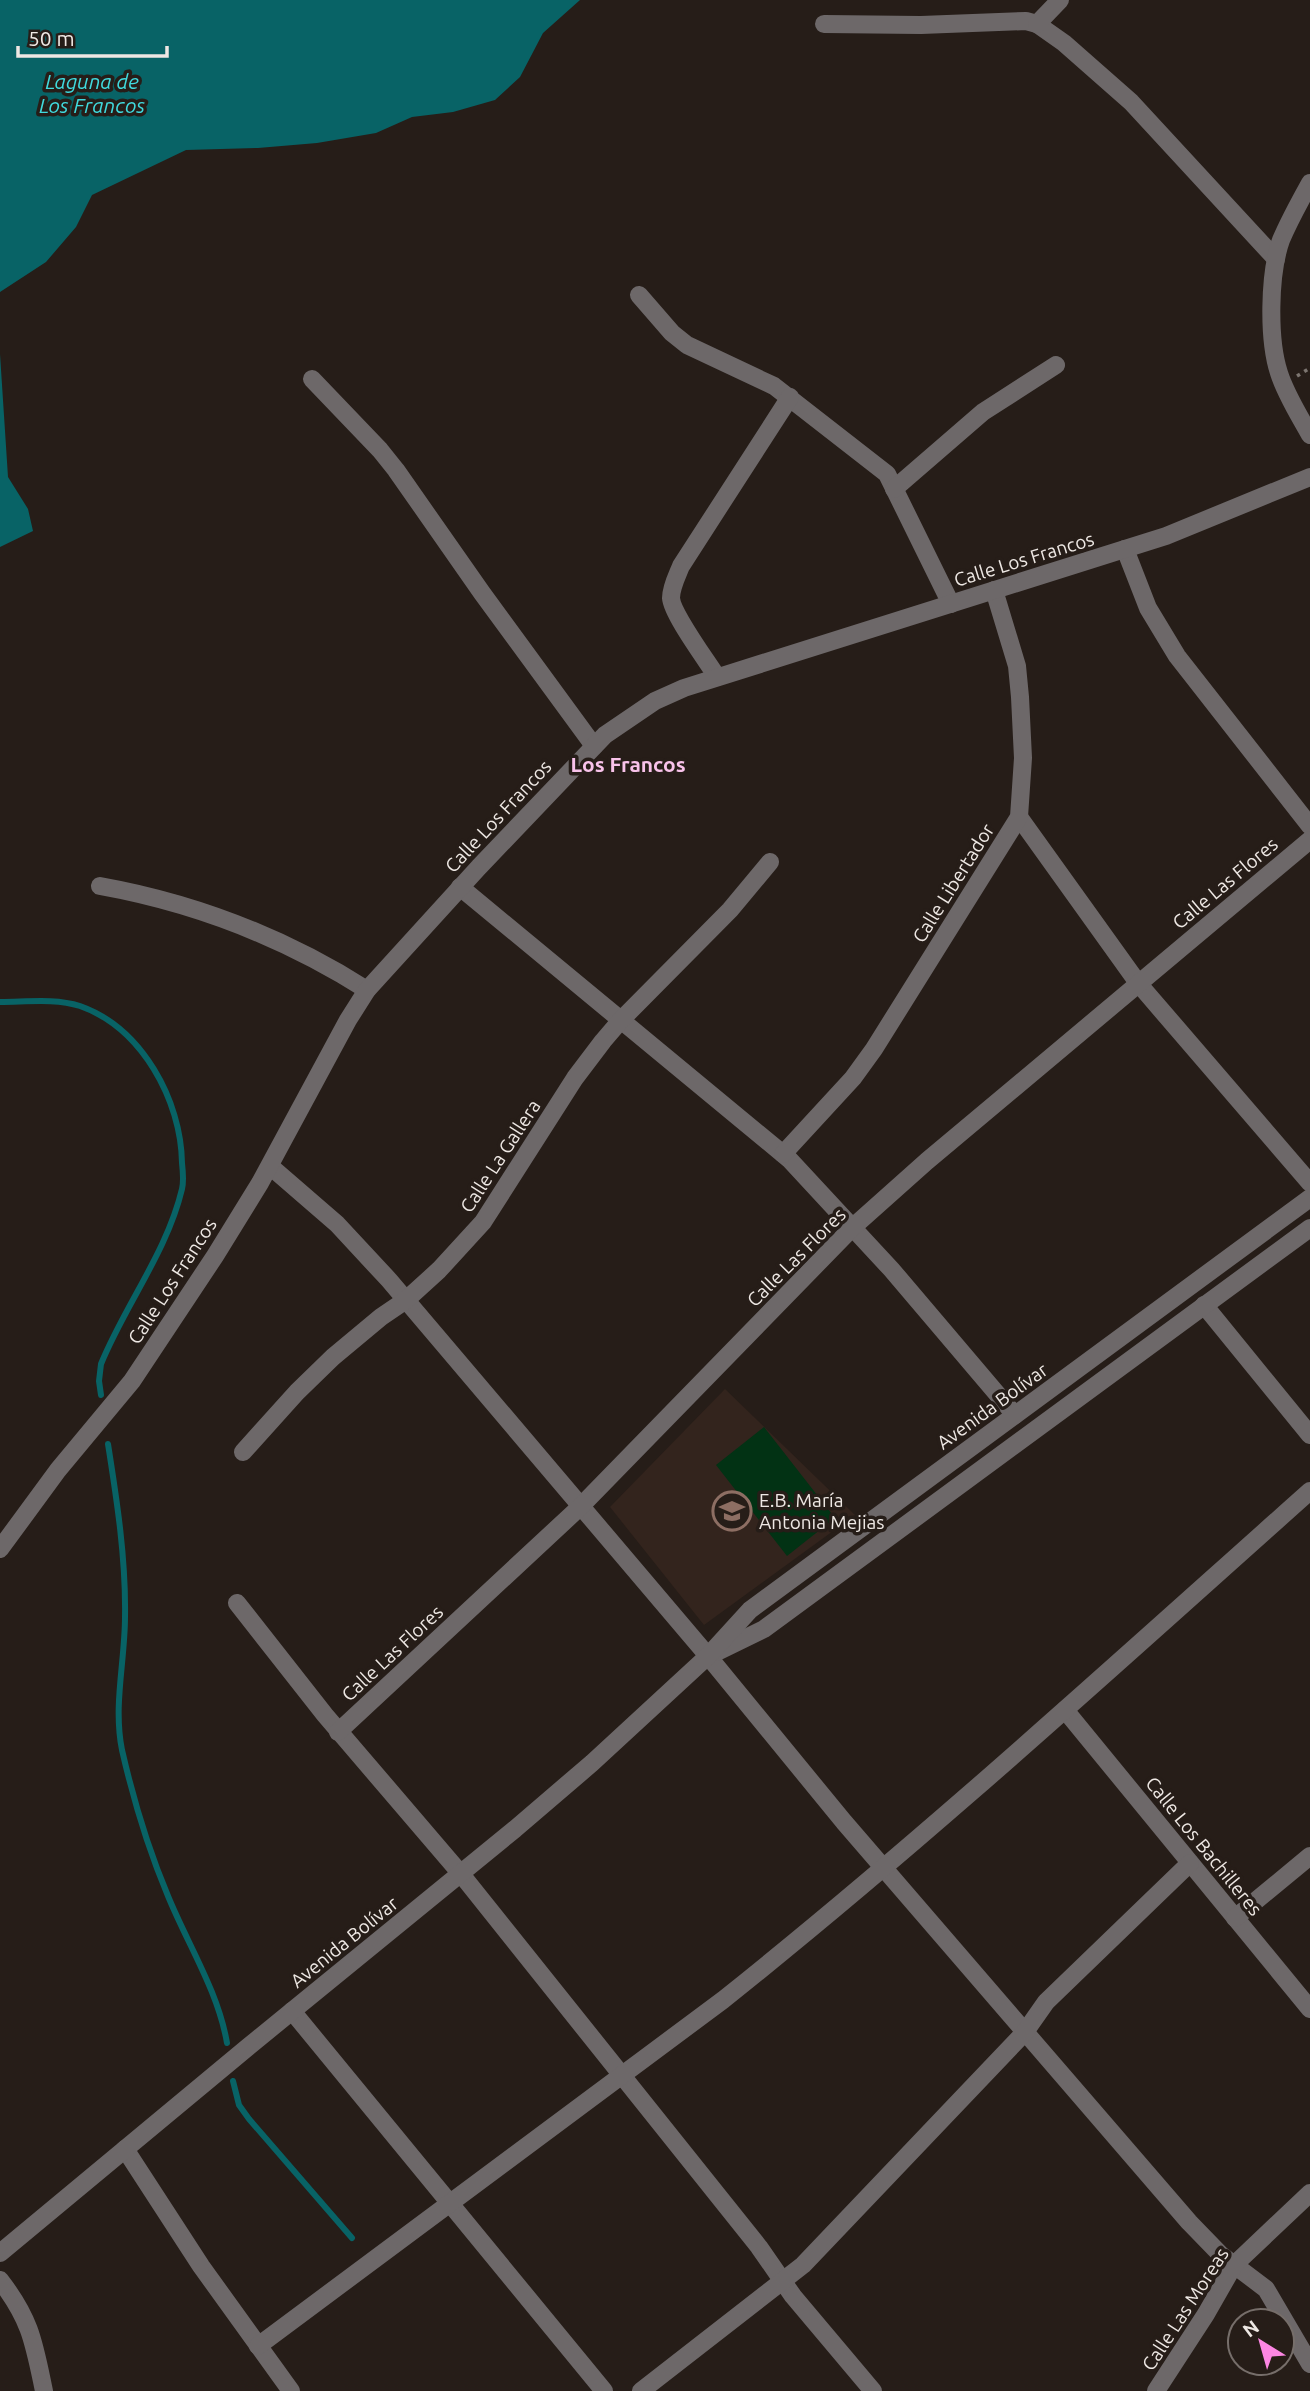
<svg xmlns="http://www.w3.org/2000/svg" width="1310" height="2391" viewBox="0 0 1310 2391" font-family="Ubuntu,sans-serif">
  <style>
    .built { fill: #33241d }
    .green { fill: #023214 }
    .water { fill: #086366 }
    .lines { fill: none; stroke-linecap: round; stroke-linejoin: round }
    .stream { stroke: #086366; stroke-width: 6 }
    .path { stroke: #7c7570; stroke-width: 3.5; stroke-dasharray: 3.5 5; stroke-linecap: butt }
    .minor { stroke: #6d6869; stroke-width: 18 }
    .labels { text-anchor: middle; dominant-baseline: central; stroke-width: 7; stroke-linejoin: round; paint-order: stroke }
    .street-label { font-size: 19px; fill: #eee8e4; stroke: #261d18 }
    .poi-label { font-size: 19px; fill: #eee8e4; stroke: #261d18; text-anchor: start }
    .water-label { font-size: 21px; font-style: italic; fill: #40dade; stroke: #261d18 }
    .neighbourhood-label { font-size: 21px; font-weight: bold; fill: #f8c2ea; stroke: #261d18 }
  </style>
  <rect width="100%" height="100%" fill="#261d18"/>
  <!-- built -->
  <polygon class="built" points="725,1389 855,1515 704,1625 610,1507"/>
  <!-- green -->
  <polygon class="green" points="764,1427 835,1518 787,1556 716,1465"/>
  <!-- water -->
  <g class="water">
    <polygon points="0,0 580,0 543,33 520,77 495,100 453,112 412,117 376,133 317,143 258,148 186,150 92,195 76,227 46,262 0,292"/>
    <polygon points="0,354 8,477 28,509 33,531 0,547"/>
  </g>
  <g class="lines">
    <!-- stream -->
    <g class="stream">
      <path d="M0,1002C26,1002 55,998 80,1006C142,1028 181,1100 182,1163C183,1172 184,1181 182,1189C167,1252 125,1305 101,1364L99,1381L101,1395"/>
      <path d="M108,1444C117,1501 126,1559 125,1617C125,1661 113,1706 122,1750C133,1798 149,1851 168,1896C188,1945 218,1991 227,2043"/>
      <polyline points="233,2081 239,2105 249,2119 352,2238"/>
    </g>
    <!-- path -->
    <polyline class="path" points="1297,376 1310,368"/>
    <!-- minor -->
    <g class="minor">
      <polyline points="824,24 921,25 1026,21 1037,24 1064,43 1131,102 1276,259"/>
      <polyline points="1037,24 1060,0"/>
      <path d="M1310,183C1300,201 1289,221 1281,240C1269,274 1268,339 1279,373C1286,395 1299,415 1310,435"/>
      <polyline points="639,295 672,333 687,345 774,386 887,474 951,604"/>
      <polyline points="312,379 380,450 396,470 482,593 594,746"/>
      <polyline points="894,489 983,412 1056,365"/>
      <polyline points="1125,549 1148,608 1177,656 1310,826"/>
      <path d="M717,677C707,661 672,614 671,598C671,587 677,576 681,566L790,397"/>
      <polyline points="1019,817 1138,983 1310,1183"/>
      <path d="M100,886C195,903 285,938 367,990"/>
      <polyline points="460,887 789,1159 891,1269 1015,1415"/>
      <polyline points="783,1154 853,1078 874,1049 1019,817 1023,758 1020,697 1017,666 994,590"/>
      <polyline points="270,1166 337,1224 389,1280 708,1656 844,1822 1189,2222 1221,2255 1266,2289 1310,2364"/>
      <polyline points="1204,1305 1310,1435"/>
      <polyline points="243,1452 297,1392 333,1357 381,1317 406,1300 439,1270 483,1222 575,1078 603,1041 621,1020 730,910 770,862"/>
      <polyline points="0,1549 58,1470 132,1381 215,1256 260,1183 348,1020 367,990 479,867 605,735 655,701 684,688 1166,536 1310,477"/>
      <polyline points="237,1603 325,1715 461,1874 759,2247 793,2296 873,2391"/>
      <polyline points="717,1652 764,1629 1310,1228"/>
      <polyline points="1065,1710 1310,2009"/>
      <polyline points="338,1732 581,1506 853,1227 927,1161 1310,840"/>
      <polyline points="1235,1918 1310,1856"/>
      <polyline points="292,2011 604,2391"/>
      <polyline points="125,2149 201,2266 291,2391"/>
      <polyline points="0,2253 248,2047 515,1829 592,1763 708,1656 750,1610 1310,1198"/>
      <path d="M0,2280C31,2320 34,2343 44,2391"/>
      <path d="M258,2346L723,2000C925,1839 1117,1663 1310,1491"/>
      <polyline points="641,2391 803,2265 1025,2032 1046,2002 1190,1863"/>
      <polyline points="1156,2391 1206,2314 1234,2265 1310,2193"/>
    </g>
  </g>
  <!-- icons -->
  <defs>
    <g id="school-ring" transform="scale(2.0125)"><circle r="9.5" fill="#261d18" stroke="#8d6e63" stroke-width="1.5"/><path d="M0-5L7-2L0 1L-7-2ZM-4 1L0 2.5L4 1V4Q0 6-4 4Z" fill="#8d6e63"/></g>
  </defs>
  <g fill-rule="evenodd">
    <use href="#school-ring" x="732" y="1511"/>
  </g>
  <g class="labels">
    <!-- street labels -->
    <g class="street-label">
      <text transform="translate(1024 559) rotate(-17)">Calle Los Francos</text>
      <text transform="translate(498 816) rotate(-47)">Calle Los Francos</text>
      <text transform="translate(953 883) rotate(-58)">Calle Libertador</text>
      <text transform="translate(1225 883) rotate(-40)">Calle Las Flores</text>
      <text transform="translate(500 1156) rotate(-57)">Calle La Gallera</text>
      <text transform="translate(796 1257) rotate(-45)">Calle Las Flores</text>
      <text transform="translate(172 1281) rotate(-57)">Calle Los Francos</text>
      <text transform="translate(992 1406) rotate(-36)">Avenida Bolívar</text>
      <text transform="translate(392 1653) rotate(-43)">Calle Las Flores</text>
      <text transform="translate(1204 1846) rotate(51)">Calle Los Bachilleres</text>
      <text transform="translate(344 1942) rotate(-39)">Avenida Bolívar</text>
      <text transform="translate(1185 2309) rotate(-57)">Calle Las Moreas</text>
    </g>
    <!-- poi labels -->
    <g class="poi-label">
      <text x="759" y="1500">E.B. María<tspan x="759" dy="22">Antonia Mejias</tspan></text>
    </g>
    <!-- water labels -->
    <g class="water-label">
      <text x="92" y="81">Laguna de<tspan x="92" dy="24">Los Francos</tspan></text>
    </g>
    <!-- neighbourhood labels -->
    <g class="neighbourhood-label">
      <text x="628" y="764">Los Francos</text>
    </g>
  </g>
  <!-- north arrow -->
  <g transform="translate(1261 2342) rotate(323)"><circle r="33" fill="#261d18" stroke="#766e6a" stroke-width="2"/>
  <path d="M0-5L12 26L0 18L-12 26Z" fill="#fc86e3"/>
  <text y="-10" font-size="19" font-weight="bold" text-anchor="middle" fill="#eee8e4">N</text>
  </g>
  <!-- scale -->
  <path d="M18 46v10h149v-10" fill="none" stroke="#eee8e4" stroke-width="3.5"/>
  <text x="28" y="46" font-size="21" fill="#eee8e4" stroke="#261d18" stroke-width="5" paint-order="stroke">50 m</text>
</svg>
